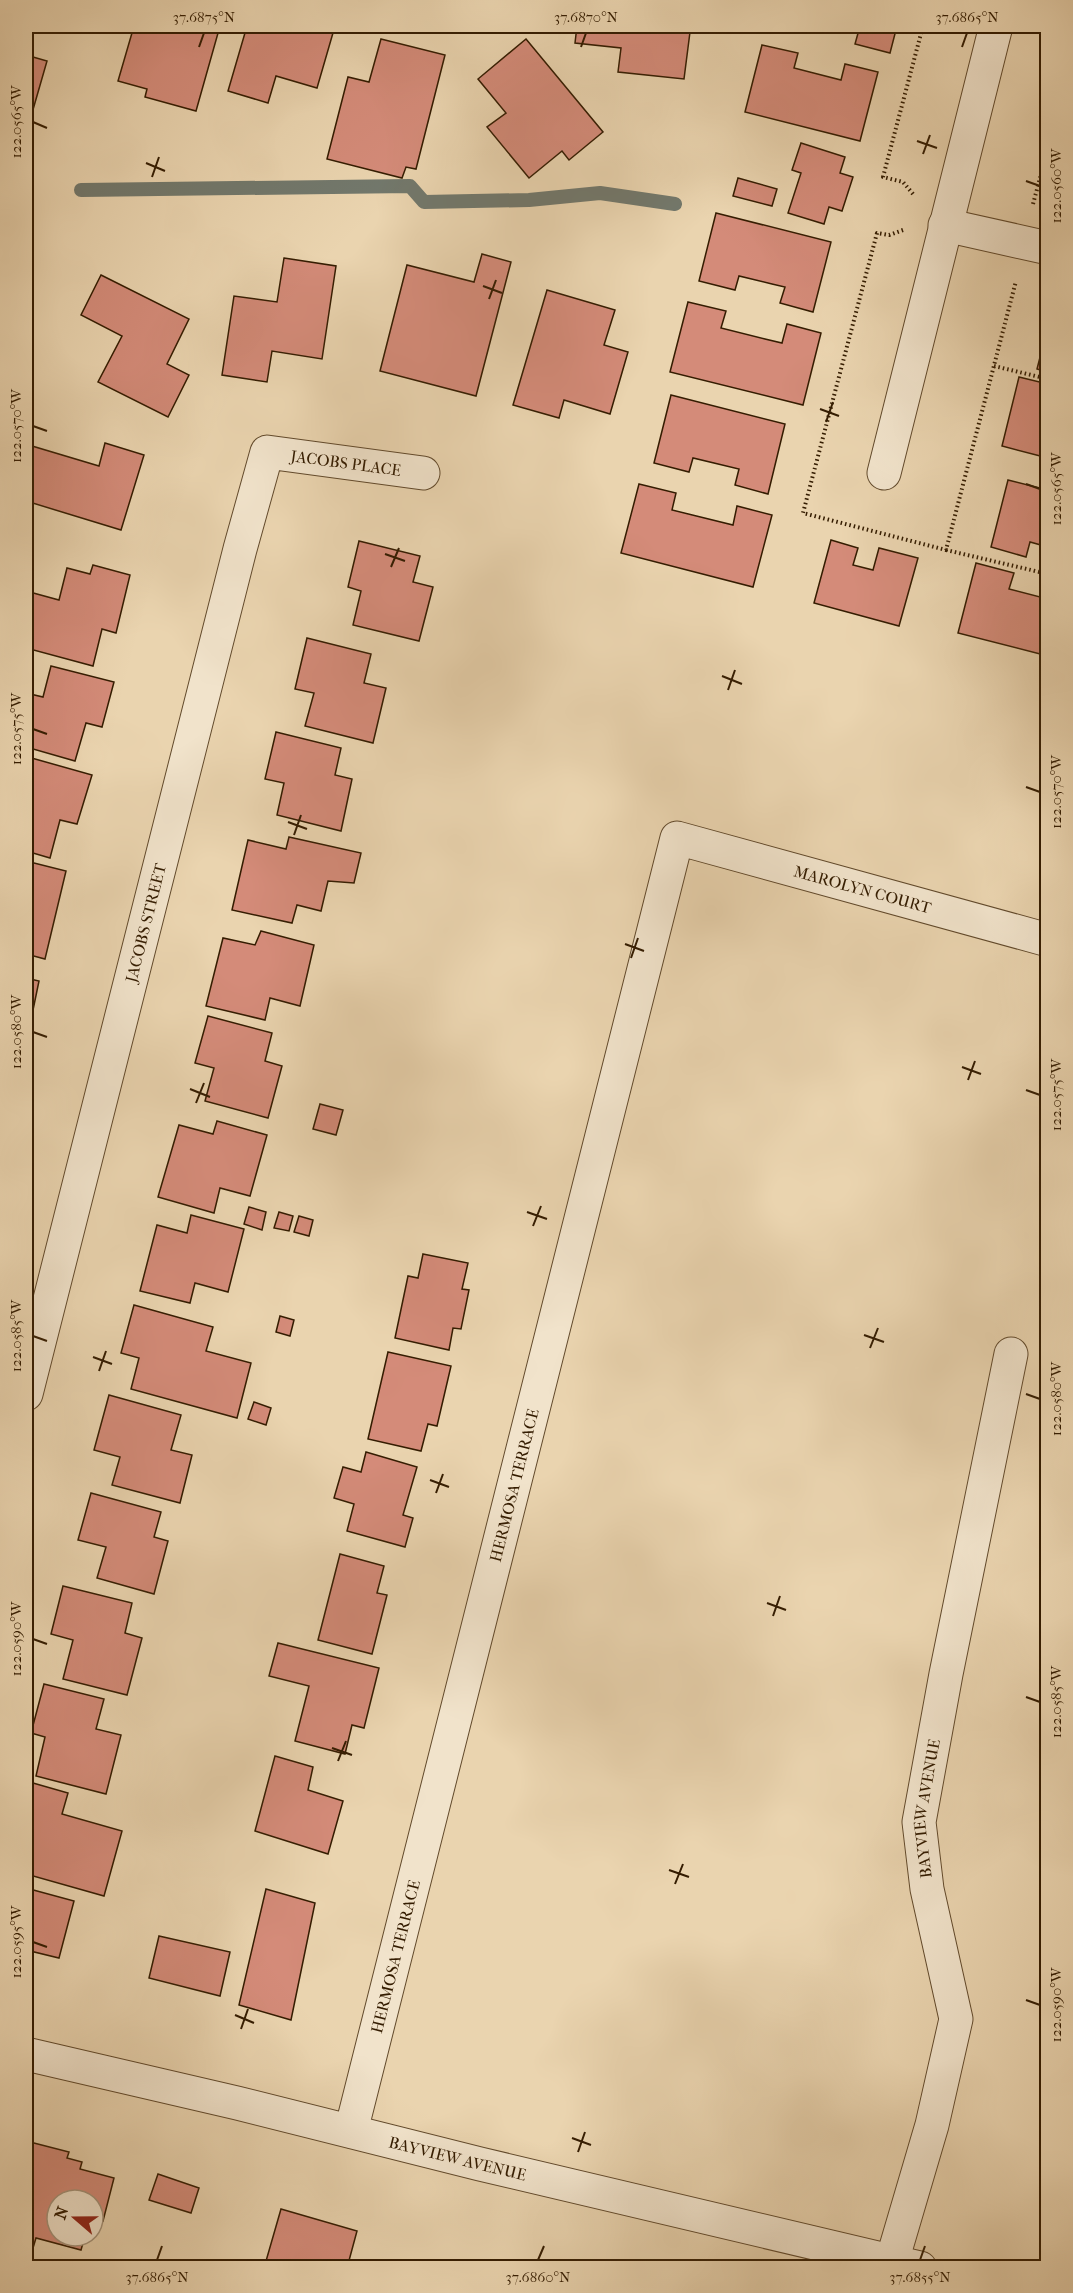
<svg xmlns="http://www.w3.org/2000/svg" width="1073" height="2293" viewBox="0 0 1073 2293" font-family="'IM FELL French Canon',serif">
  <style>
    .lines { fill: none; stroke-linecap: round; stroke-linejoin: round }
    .stream { stroke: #72786c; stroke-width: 14 }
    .building { fill: #d48b79; stroke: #341c01; stroke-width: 1.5 }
    .minor-casing { stroke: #624a2c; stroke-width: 35 }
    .path { stroke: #341c01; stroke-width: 4; stroke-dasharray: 1.5 3; stroke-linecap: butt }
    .minor { stroke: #f1e3cb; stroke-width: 33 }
    .ticks { fill: none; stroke: #341c01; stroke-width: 2 }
    .labels { text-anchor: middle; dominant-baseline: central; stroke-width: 4.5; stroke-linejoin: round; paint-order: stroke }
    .street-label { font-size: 16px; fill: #341c01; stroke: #f1e3cb }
    .neatline { fill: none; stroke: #341c01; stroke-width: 2 }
    .ticks-label { font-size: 15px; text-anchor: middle; fill: #341c01 }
  </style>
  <rect width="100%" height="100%" fill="#ead4af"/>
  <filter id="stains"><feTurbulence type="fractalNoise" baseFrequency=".00333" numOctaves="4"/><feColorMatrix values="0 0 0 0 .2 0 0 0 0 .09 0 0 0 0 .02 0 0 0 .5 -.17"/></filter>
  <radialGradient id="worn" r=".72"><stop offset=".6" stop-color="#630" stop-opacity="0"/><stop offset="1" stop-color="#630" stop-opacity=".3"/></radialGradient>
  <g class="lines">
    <!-- stream -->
    <polyline class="stream" points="81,190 410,186 424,202 529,200 600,193 675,204"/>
  </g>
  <!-- building -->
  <g class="building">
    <polygon points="26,26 45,26 44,31"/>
    <polygon points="134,26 220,26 196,111 145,97 147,89 118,81"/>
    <polygon points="247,26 335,26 317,88 276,76 268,103 228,91"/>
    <polygon points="577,26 697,26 697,33 690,32 684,79 618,72 621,48 575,43"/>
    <polygon points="860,26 897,26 890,53 855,44"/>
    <polygon points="381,39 445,55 416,169 406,167 402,178 327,159 348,77 369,82"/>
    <polygon points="526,39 603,132 569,160 562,151 529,178 487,127 506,113 478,79"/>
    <polygon points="762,45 798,53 794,68 841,80 845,64 878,72 860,141 745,112"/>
    <polygon points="26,55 47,61 26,134"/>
    <polygon points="801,143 845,157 840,173 853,177 842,211 829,207 824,224 788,213 801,173 792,170"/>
    <polygon points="738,178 777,189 772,206 733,196"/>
    <polygon points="716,213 831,242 813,312 780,303 785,287 772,284 739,276 735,290 699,281"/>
    <polygon points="482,254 511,262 476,396 380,371 407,265 474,282"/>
    <polygon points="284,258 336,266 322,359 272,351 267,382 222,375 234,296 277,302"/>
    <polygon points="101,275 189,319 167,364 189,375 168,417 98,382 122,336 81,315"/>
    <polygon points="547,290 615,310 604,345 628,352 610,414 564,400 559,418 513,405"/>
    <polygon points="688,302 726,311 721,328 765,339 782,343 787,324 821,333 803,405 670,372"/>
    <polygon points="1048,326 1048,372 1037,369"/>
    <polygon points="1019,377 1048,384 1048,458 1002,446"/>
    <polygon points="671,395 785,424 768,494 735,485 739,469 693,458 689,472 654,463"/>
    <polygon points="105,443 144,455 121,530 26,501 26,469 32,446 99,466"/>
    <polygon points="1008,480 1048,490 1048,547 1030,542 1026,557 991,547"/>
    <polygon points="639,484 676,493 672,510 733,525 737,506 772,515 753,587 621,553"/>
    <polygon points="831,540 858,548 853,565 873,570 879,548 918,558 899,626 814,603"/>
    <polygon points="359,541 420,556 413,582 433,587 419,641 353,625 361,591 348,587"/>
    <polygon points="976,563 1014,573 1009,589 1048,599 1048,656 958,633"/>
    <polygon points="93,565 130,575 116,633 102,629 93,666 26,648 26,591 59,600 67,568 90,574"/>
    <polygon points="307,638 371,654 364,683 386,688 373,743 305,726 314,693 295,689"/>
    <polygon points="51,666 114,682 102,727 86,723 75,761 26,747 26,693 43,697"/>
    <polygon points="276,732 341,748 335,775 352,779 341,831 277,815 284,783 265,779"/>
    <polygon points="28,757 92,775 77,824 60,820 50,858 26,851 26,764"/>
    <polygon points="289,837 361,853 354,883 328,881 321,911 297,905 292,923 232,910 248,840 286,849"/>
    <polygon points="26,861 66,871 45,959 26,954"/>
    <polygon points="261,931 314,945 300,1006 270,998 265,1020 206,1006 223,938 255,945"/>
    <polygon points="26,978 39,981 26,1044"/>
    <polygon points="208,1016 272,1033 265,1061 282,1066 268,1118 205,1101 214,1068 195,1063"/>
    <polygon points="320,1104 343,1110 336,1135 313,1129"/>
    <polygon points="217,1121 267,1135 250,1196 220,1188 214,1213 158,1197 179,1125 213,1134"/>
    <polygon points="249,1207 266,1212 262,1230 244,1224"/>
    <polygon points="279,1212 293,1216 289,1231 274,1228"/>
    <polygon points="191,1215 244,1229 228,1292 195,1283 190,1303 140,1291 157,1225 187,1233"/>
    <polygon points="299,1216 313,1220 309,1236 294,1232"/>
    <polygon points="423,1254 468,1263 462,1289 469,1290 461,1329 453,1328 449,1350 395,1338 408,1276 418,1278"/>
    <polygon points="134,1305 213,1327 206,1351 251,1363 237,1418 131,1389 139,1358 121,1353"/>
    <polygon points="280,1316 294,1320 290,1336 276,1332"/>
    <polygon points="388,1352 451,1366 437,1426 428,1424 421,1451 368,1439"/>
    <polygon points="109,1395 181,1415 171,1450 192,1455 180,1503 112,1485 120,1457 94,1450"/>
    <polygon points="254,1402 271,1408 266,1425 248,1419"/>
    <polygon points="366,1452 417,1467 403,1515 413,1518 405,1547 347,1531 354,1504 334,1498 343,1467 361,1472"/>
    <polygon points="91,1493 161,1512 154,1537 168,1541 154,1594 97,1578 106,1547 78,1540"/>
    <polygon points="340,1554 384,1566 377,1593 387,1595 372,1654 318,1640"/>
    <polygon points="63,1586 132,1603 125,1633 142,1638 127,1695 63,1679 73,1640 51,1634"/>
    <polygon points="278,1643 379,1668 364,1728 352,1725 345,1754 295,1741 309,1686 269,1676"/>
    <polygon points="44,1684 104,1699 96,1729 121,1735 106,1794 36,1776 45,1737 31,1733"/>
    <polygon points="275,1756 313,1767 308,1790 343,1801 328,1854 255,1831"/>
    <polygon points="26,1781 68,1793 62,1814 122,1831 104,1896 26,1874"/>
    <polygon points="26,1888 74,1901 59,1958 30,1951 26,1971"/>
    <polygon points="266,1889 315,1903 291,2020 239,2005"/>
    <polygon points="159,1936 230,1952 220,1996 149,1978"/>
    <polygon points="30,2142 69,2152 67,2158 82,2162 80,2169 114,2178 103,2221 93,2218 93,2200 57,2200 57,2236 85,2236 81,2250 36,2238 33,2248 26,2246 26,2161"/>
    <polygon points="158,2174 199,2188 191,2213 149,2200"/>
    <polygon points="281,2209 357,2231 347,2268 264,2268"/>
  </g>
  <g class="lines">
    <!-- minor casing -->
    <g class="minor-casing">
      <g id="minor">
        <polyline points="945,225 1048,248"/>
        <polyline points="884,473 996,26"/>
        <path id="s1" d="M26,1394L240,549L267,452L423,473"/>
        <path id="s2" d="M26,2054L237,2103L480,2164L920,2268"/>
        <path id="s3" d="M351,2131L677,838L1048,940"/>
        <path id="s4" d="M892,2261L932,2125L956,2019L927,1889L919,1822L946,1674L1011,1354"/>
      </g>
    </g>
    <!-- path -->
    <g class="path">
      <polyline points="913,194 903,182 883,177 923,26"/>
      <polyline points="1033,204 1048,149"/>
      <polyline points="903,230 889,235 877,233 803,513 946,550 1016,281"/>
      <polyline points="994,366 1048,379"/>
      <polyline points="946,550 1048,574"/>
    </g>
    <!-- minor -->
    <use href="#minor" class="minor"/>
  </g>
  <!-- ticks -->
  <path class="ticks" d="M199,47L204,33M581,47L586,33M962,47L967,33M33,122L47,128M917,141L937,148M923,154L930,135M146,163L165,171M152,177L159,157M1026,181L1040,186M483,286L502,293M489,299L496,280M820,409L839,416M826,422L833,402M33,426L47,431M1026,484L1040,489M385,554L405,561M391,567L399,548M722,676L742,684M728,690L735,670M33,729L47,734M1026,787L1040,792M288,822L307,829M294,835L301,815M625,944L644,951M631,958L638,938M33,1032L47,1037M962,1067L981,1074M968,1080L975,1061M190,1089L210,1097M1026,1090L1040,1095M196,1103L204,1083M527,1212L547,1219M533,1226L541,1206M864,1335L884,1342M33,1336L47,1341M870,1348L878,1328M93,1357L112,1364M99,1371L106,1351M1026,1394L1040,1399M430,1480L449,1487M436,1493L443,1474M767,1603L786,1610M773,1616L780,1596M33,1639L47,1644M1026,1697L1040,1702M332,1748L352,1755M338,1761L346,1741M669,1870L689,1877M675,1884L683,1864M33,1942L47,1947M1026,2000L1040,2005M235,2015L254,2023M241,2029L248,2009M572,2138L591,2145M578,2152L585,2132M157,2260L162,2246M538,2260L544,2246M920,2260L925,2246"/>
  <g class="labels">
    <!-- street labels -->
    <g class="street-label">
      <text stroke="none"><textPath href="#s1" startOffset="1052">JACOBS PLACE</textPath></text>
      <text stroke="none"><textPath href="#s3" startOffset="1526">MAROLYN COURT</textPath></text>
      <text stroke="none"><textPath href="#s1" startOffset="486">JACOBS STREET</textPath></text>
      <text stroke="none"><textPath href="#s3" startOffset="666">HERMOSA TERRACE</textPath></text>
      <text stroke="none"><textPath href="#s4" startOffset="465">BAYVIEW AVENUE</textPath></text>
      <text stroke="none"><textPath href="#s3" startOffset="180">HERMOSA TERRACE</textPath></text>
      <text stroke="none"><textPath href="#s2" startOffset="444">BAYVIEW AVENUE</textPath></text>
    </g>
  </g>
  <!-- margin -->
  <rect width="1073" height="2293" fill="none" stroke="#ead4af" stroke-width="66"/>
  <!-- north arrow -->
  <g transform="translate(75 2218) rotate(290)"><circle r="28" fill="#f1e3cb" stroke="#a5937a" stroke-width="1.5"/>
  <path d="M0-4.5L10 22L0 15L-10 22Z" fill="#8f2418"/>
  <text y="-9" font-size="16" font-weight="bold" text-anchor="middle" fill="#341c01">N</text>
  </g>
  <rect x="33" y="33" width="1007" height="2227" class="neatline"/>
  <g class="ticks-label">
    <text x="204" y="22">37.6875°N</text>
    <text x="586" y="22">37.6870°N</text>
    <text x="967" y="22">37.6865°N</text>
    <text transform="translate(16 122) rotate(-90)" y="5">122.0565°W</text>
    <text transform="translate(1056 186) rotate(-90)" y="5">122.0560°W</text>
    <text transform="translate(16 426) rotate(-90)" y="5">122.0570°W</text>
    <text transform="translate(1056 489) rotate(-90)" y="5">122.0565°W</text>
    <text transform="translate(16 729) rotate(-90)" y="5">122.0575°W</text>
    <text transform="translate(1056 792) rotate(-90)" y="5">122.0570°W</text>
    <text transform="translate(16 1032) rotate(-90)" y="5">122.0580°W</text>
    <text transform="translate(1056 1095) rotate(-90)" y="5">122.0575°W</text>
    <text transform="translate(16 1336) rotate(-90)" y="5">122.0585°W</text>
    <text transform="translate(1056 1399) rotate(-90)" y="5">122.0580°W</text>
    <text transform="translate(16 1639) rotate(-90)" y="5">122.0590°W</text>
    <text transform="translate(1056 1702) rotate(-90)" y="5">122.0585°W</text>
    <text transform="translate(16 1942) rotate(-90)" y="5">122.0595°W</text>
    <text transform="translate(1056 2005) rotate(-90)" y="5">122.0590°W</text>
    <text x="157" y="2282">37.6865°N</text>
    <text x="538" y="2282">37.6860°N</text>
    <text x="920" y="2282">37.6855°N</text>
  </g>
  <rect width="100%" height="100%" filter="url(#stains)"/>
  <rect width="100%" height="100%" fill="url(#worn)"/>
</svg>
